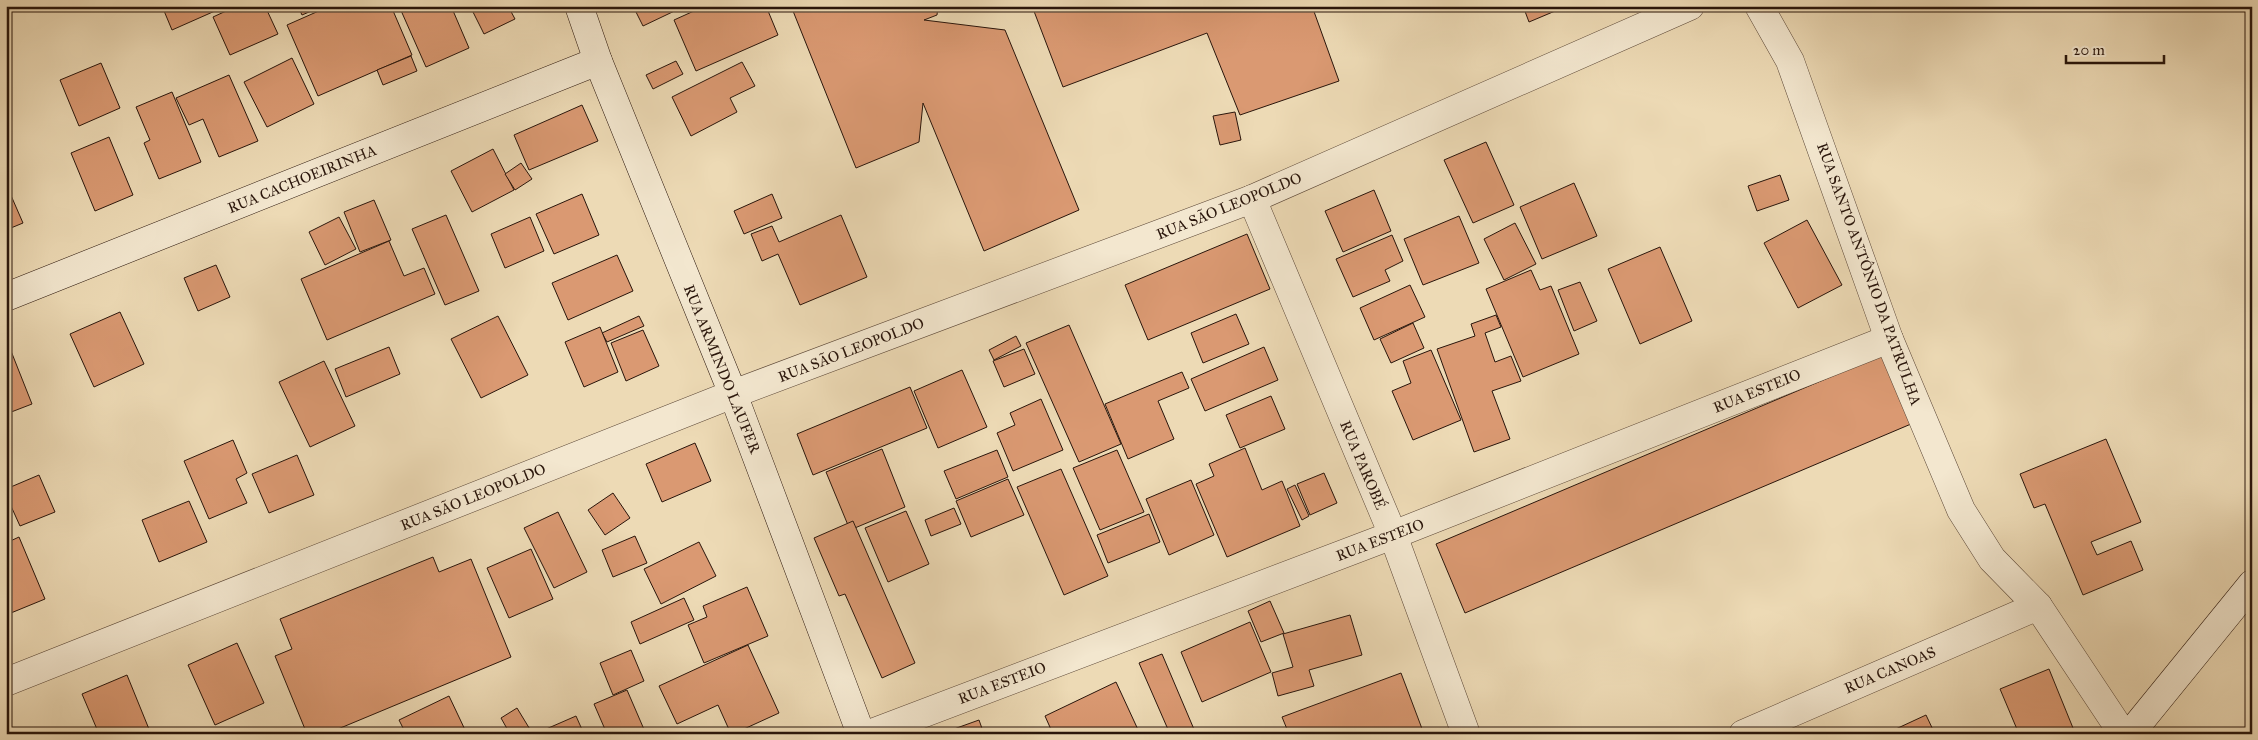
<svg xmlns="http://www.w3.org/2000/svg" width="2258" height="740" viewBox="0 0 2258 740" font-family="'IM FELL Great Primer',serif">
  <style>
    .building { fill: #da9972; stroke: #29150b }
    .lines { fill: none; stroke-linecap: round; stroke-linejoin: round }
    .street-casing { stroke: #5a4636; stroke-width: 29 }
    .secondary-casing { stroke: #29150b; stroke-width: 29 }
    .street { stroke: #f3e7cf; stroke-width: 28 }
    .secondary { stroke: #f3e7cf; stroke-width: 28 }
    .labels { text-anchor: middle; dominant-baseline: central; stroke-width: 4; stroke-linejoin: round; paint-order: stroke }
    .street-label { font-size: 15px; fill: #29150b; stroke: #f3e7cf }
  </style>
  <rect width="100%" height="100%" fill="#eddab5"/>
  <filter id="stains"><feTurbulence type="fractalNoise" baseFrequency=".004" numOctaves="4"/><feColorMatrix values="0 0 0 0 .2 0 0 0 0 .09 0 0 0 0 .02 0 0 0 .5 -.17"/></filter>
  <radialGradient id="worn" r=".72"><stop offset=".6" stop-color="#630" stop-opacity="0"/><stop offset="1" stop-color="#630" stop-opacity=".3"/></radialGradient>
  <!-- building -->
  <g class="building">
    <polygon points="162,6 223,6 224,7 172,30"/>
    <polygon points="237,6 265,6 278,34 230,55 213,17"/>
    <polygon points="298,6 323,6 302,15"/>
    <polygon points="330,6 391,6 412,55 318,96 287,25"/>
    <polygon points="399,6 451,6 469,48 426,67"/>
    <polygon points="470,6 508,6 515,19 484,34"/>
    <polygon points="633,6 685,6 643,26"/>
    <polygon points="705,6 766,6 778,35 696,71 674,20"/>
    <polygon points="791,6 938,6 937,15 924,20 1005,30 1079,210 984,251 923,103 919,142 856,168"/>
    <polygon points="1032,6 1312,6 1339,81 1240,115 1207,33 1063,87"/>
    <polygon points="1523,6 1567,6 1529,22"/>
    <polygon points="411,56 417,71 383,85 377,70"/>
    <polygon points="292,58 314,104 267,127 244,82"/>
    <polygon points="676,61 683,74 653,89 646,75"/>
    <polygon points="742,62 755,86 730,98 737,112 691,136 672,97"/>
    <polygon points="101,63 120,108 79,126 60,80"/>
    <polygon points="229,75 258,141 219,157 203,119 189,125 176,98"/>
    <polygon points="172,92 201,162 159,179 144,143 150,140 136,107"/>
    <polygon points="582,105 598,141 529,170 514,135"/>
    <polygon points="1235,112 1241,140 1220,145 1213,116"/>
    <polygon points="109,137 133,195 95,211 71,153"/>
    <polygon points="1486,142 1514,205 1473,223 1444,160"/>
    <polygon points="493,149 514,190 472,212 451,171"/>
    <polygon points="521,163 532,179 515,190 505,174"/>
    <polygon points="1780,175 1789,200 1757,211 1748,186"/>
    <polygon points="1574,183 1597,236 1542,259 1520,207"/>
    <polygon points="6,184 23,223 6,230"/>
    <polygon points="1374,190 1391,231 1343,252 1325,211"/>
    <polygon points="582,194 599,235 554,254 536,214"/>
    <polygon points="772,194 782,218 744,234 734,211"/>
    <polygon points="374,200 391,240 360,252 344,212"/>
    <polygon points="446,215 479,291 445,305 412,229"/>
    <polygon points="841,215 867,277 800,305 778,254 762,261 751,234 772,226 779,242"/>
    <polygon points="1459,216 1479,263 1423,285 1404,239"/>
    <polygon points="339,217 356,249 325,265 309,232"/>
    <polygon points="530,217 544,251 505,268 491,234"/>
    <polygon points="1807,220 1842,285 1798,308 1764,243"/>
    <polygon points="1515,223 1536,264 1504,280 1484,239"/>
    <polygon points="1247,234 1270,289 1148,340 1125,285"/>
    <polygon points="1392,235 1403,261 1385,270 1390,281 1353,297 1336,259"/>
    <polygon points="389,241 404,276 424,268 435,294 327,340 301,279"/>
    <polygon points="1660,247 1692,321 1640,344 1608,269"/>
    <polygon points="617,255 633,291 568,320 552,283"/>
    <polygon points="216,265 230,297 198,311 184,278"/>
    <polygon points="1531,270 1540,290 1551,286 1579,354 1523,377 1486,289"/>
    <polygon points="1580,282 1597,321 1574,331 1558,290"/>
    <polygon points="1410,285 1425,317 1374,340 1360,308"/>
    <polygon points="120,312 144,364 94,387 70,334"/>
    <polygon points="1236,314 1249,344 1203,363 1191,333"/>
    <polygon points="1496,315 1501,327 1485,333 1495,362 1511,356 1521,381 1492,391 1510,439 1474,452 1437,349 1475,336 1471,324"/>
    <polygon points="498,316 528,375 481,398 451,339"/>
    <polygon points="639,316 644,326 607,342 602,333"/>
    <polygon points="1413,323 1424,348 1391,363 1380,339"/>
    <polygon points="1069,325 1121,444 1079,462 1026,343"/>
    <polygon points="600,327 618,372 584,387 565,342"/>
    <polygon points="643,330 659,366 626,381 611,343"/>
    <polygon points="1016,336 1021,346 994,360 989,350"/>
    <polygon points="389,347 400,374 346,397 335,369"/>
    <polygon points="1264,347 1278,380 1205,411 1191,379"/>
    <polygon points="1024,349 1035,374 1004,387 993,361"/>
    <polygon points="1431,350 1461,420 1413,440 1392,391 1411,383 1403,361"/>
    <polygon points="11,351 32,404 6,414 6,352"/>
    <polygon points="1882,355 1911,424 1465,613 1436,544"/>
    <polygon points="324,361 355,426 310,447 279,382"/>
    <polygon points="962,370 987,427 938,448 914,391"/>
    <polygon points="1182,372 1189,388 1158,401 1174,439 1128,459 1105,404"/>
    <polygon points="910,387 927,428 813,475 797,434"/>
    <polygon points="1271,396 1285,429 1240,448 1226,415"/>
    <polygon points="1041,399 1063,450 1013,471 997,433 1015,425 1010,413"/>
    <polygon points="2106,439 2141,522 2091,542 2097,555 2131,541 2143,570 2083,595 2045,504 2034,508 2020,474"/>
    <polygon points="233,440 247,473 236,479 247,503 209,519 184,461"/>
    <polygon points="695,443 711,481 662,502 646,464"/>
    <polygon points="1245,448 1262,490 1282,481 1300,526 1227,557 1196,484 1214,476 1209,464"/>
    <polygon points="882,449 905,507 850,530 826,472"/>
    <polygon points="997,450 1008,477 956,499 944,471"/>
    <polygon points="1117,450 1144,512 1100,530 1073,468"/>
    <polygon points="297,455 314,495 269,513 252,474"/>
    <polygon points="1061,469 1108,576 1064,595 1017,487"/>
    <polygon points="1324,473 1337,503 1310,515 1297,484"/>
    <polygon points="39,475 55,512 20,526 6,495 6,489"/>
    <polygon points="1008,479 1024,515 971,537 956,501"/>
    <polygon points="1191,480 1214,535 1169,555 1146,499"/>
    <polygon points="1295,485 1309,516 1302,520 1287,489"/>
    <polygon points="613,493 630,518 605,535 588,510"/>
    <polygon points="189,501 207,542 159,562 142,520"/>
    <polygon points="954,508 961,524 931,536 925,520"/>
    <polygon points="906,511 929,564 888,582 865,528"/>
    <polygon points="558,512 587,572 554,588 524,528"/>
    <polygon points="1149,514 1160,542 1108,563 1097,535"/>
    <polygon points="853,521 915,663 882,678 845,594 839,596 814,538"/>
    <polygon points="635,536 647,563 613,577 602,550"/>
    <polygon points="19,537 45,599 6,615 6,543"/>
    <polygon points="699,542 716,576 661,604 644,569"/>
    <polygon points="531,549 553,599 509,618 487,568"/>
    <polygon points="433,557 439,572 471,559 511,657 326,734 307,734 275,656 292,649 280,619"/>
    <polygon points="747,587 768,636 704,663 688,625 707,617 703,606"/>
    <polygon points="684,598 694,620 640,644 631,622"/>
    <polygon points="1270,601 1284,633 1261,642 1248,611"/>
    <polygon points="1350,615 1362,655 1309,670 1314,686 1278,696 1272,673 1293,667 1283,634"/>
    <polygon points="1250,622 1271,672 1202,702 1181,652"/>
    <polygon points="237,643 264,703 215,725 188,665"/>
    <polygon points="748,645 779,713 733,734 731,734 718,705 677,724 659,686"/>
    <polygon points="631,650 644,681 613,695 600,663"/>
    <polygon points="1162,654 1196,734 1170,734 1139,663"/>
    <polygon points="2049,669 2073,728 2058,734 2019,734 2000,689"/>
    <polygon points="1401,673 1424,734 1289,734 1282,717"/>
    <polygon points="127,675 151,734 99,734 82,694"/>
    <polygon points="1116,682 1140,734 1053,734 1045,716"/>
    <polygon points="627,690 646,734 607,734 594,704"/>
    <polygon points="449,696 467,734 406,734 399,720"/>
    <polygon points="517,708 531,731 526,734 510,734 501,718"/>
    <polygon points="1926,715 1935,734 1885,734"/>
    <polygon points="576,716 584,734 537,733"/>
    <polygon points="979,720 984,734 940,734"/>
  </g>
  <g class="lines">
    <!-- street casing -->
    <g class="street-casing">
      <g id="street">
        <polyline points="1759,6 1790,61 1889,339 1961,510 1992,559 2038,606 2123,734"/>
        <polyline points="1252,199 1393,535 1466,734"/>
        <polyline points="6,682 733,394 1252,199 1690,6"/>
        <polyline points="869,734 1393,535 1889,339"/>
        <polyline points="1743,734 2038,606"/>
      </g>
    </g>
    <!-- secondary casing -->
    <g class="secondary-casing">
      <g id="secondary">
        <polyline points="579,6 598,61 733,394 861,734"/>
        <polyline points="6,297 598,61"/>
        <polyline points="2130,734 2252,584"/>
      </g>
    </g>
    <!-- street -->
    <use href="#street" class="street"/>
    <!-- secondary -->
    <use href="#secondary" class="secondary"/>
  </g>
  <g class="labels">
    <!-- street labels -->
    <g class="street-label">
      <text transform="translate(302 179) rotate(-22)">RUA CACHOEIRINHA</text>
      <text transform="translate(1229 206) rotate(-22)">RUA SÃO LEOPOLDO</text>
      <text transform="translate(1869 274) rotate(70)">RUA SANTO ANTÔNIO DA PATRULHA</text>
      <text transform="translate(851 350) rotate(-21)">RUA SÃO LEOPOLDO</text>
      <text transform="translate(722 369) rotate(68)">RUA ARMINDO LAUFER</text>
      <text transform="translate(1757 391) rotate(-22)">RUA ESTEIO</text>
      <text transform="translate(1363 465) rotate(67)">RUA PAROBÉ</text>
      <text transform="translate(473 497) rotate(-22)">RUA SÃO LEOPOLDO</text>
      <text transform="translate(1380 540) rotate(-21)">RUA ESTEIO</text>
      <text transform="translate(1890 670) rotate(-23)">RUA CANOAS</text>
      <text transform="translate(1002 683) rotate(-21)">RUA ESTEIO</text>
    </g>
  </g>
  <!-- margin -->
  <rect width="2258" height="740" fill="none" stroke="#eddab5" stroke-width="25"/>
  <rect x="8" y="8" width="2243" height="725" fill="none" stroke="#29150b" stroke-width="2.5"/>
  <rect x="12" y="12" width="2233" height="715" fill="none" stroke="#29150b"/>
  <!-- scale -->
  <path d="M2066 55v8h98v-8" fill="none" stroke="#29150b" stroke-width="2.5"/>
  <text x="2073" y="55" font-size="15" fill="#29150b" stroke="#f3e7cf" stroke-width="4" paint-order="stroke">20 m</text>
  <rect width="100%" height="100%" filter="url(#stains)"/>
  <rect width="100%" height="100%" fill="url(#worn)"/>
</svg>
